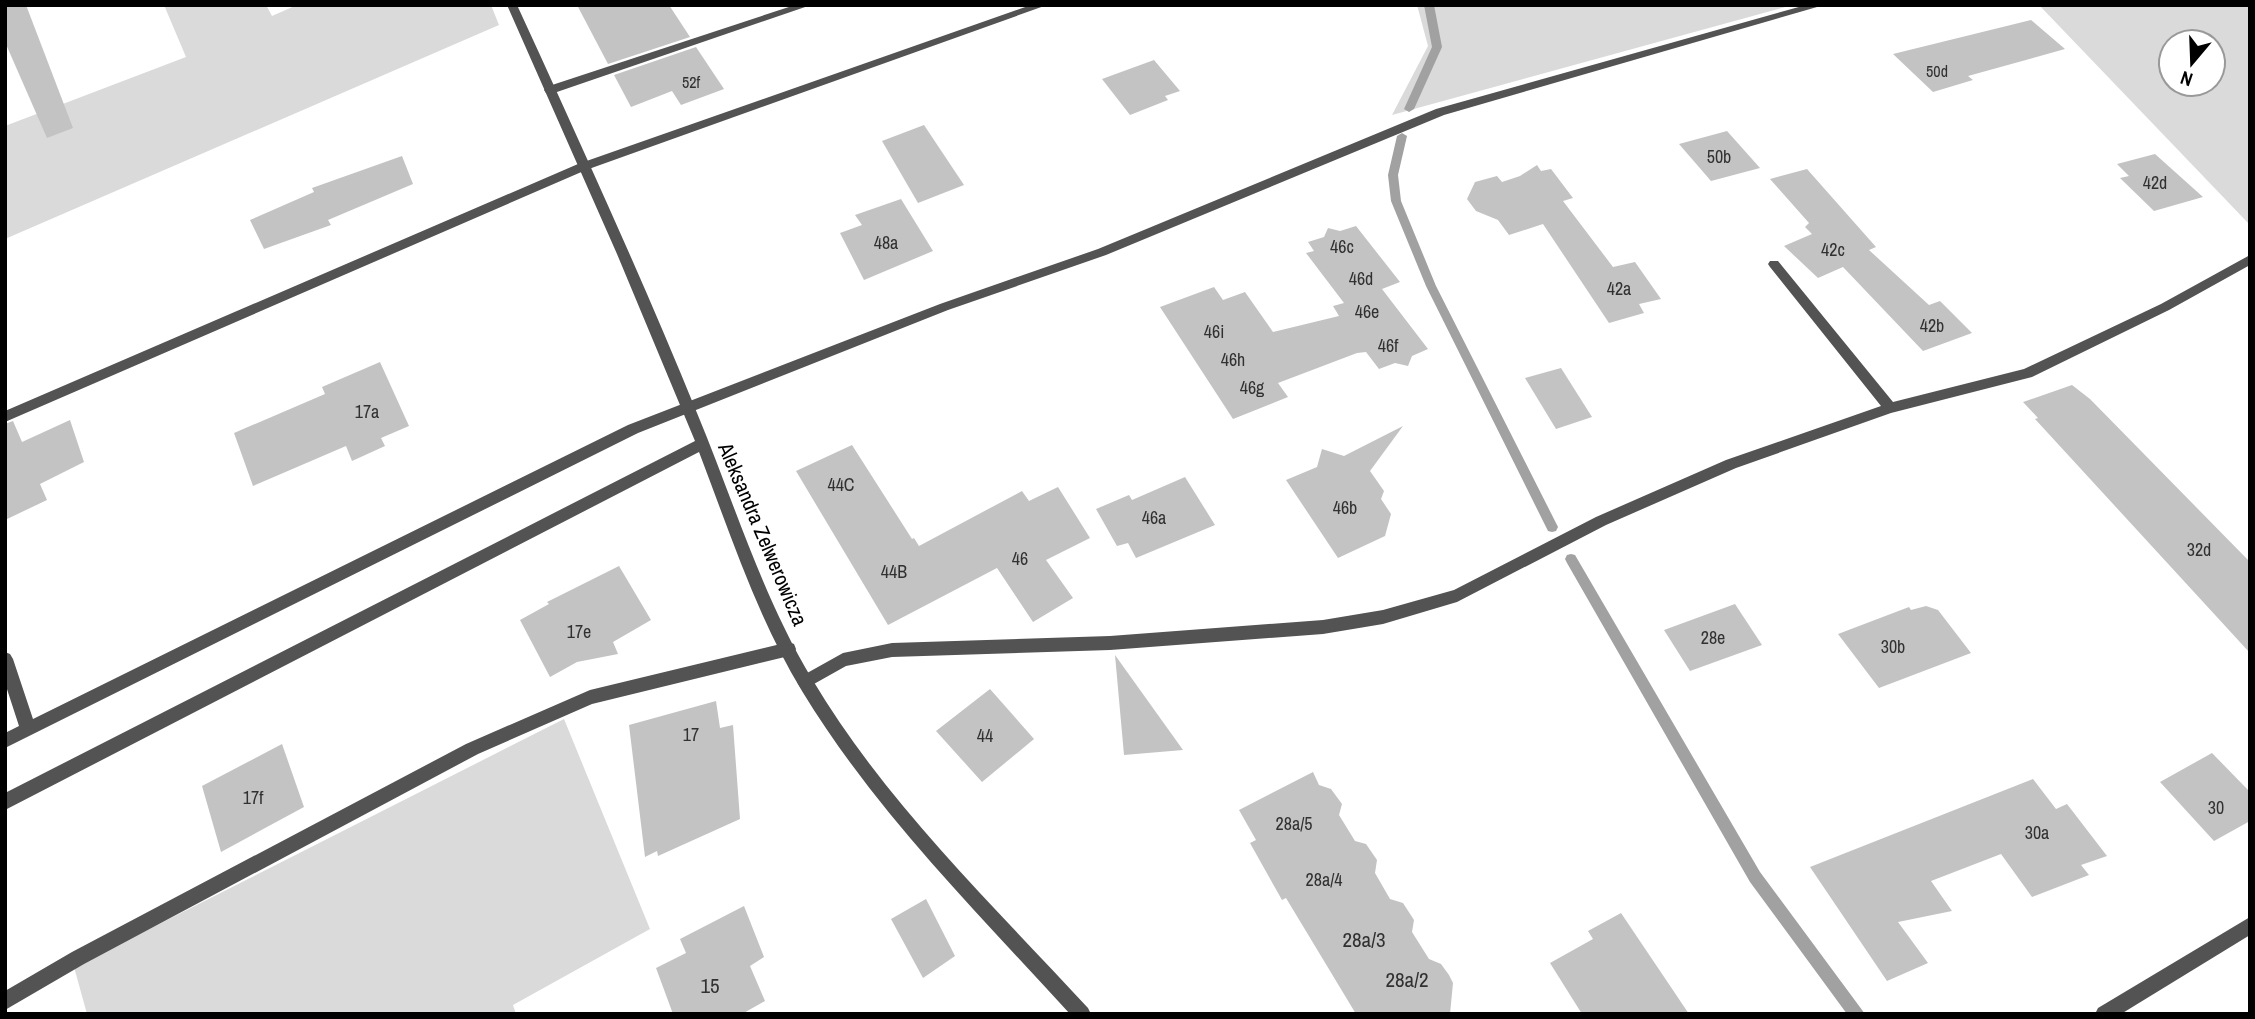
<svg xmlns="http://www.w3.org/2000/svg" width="2255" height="1019" viewBox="0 0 2255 1019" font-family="'Archivo Narrow',sans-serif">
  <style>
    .green { fill: #dadada; fill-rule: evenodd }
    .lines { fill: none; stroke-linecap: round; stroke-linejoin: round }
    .stream { fill: #a1a1a1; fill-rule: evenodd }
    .building { fill: #c3c3c3 }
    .service { fill: #535353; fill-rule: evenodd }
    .minor { fill: #535353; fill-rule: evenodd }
    .labels { text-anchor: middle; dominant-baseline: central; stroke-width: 5; stroke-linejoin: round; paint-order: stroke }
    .far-number-label { font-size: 16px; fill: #313131 }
    .number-label { font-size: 18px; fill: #313131 }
    .street-label { font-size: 21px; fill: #000; stroke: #fff }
    .near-number-label { font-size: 21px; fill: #313131 }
  </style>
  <rect width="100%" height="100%" fill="#fff"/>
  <!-- green -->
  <g class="green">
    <polygon points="164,5 266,5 272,16 297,5 491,5 499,25 5,239 5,126 186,57"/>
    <polygon points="1417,5 1793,5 1392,115 1428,46"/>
    <path d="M2039,5H2250V225ZM2171,42H2213V84H2171Z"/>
    <polygon points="564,719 650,929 513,1005 516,1014 87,1014 74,967"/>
  </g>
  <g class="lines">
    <!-- stream -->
    <g class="stream">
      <polygon points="1424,5 1434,5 1442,47 1414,109 1409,112 1404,109 1432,47"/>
      <polygon points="1402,133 1407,136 1398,175 1401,201 1436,286 1556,523 1558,527 1556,531 1552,532 1548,531 1426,286 1391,201 1388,175 1397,136"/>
      <polygon points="1571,554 1575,555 1760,872 1865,1014 1847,1014 1750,882 1567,563 1565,559 1567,555"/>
    </g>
  </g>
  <!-- building -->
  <g class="building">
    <polygon points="5,5 26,5 73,128 47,138 5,42"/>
    <polygon points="577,5 669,5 690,37 608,64"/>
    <polygon points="2031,20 2065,49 1968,76 1973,80 1933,92 1893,54"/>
    <polygon points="696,47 724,89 681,105 672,91 631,107 614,75"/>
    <polygon points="1154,60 1180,91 1165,96 1168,100 1130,115 1102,79"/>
    <polygon points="924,125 964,185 918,203 882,141"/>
    <polygon points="1727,131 1760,168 1711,181 1679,144"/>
    <polygon points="2155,154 2203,197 2154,211 2120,178 2129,176 2117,164"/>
    <polygon points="402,156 413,184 328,220 331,225 264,249 250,220 314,192 312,188"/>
    <polygon points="1537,165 1541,171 1551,169 1573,198 1563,201 1613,267 1635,262 1661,299 1639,304 1644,313 1609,323 1543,224 1509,235 1498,220 1476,211 1467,199 1475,182 1497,176 1502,182 1520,176"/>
    <polygon points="1807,169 1876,247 1869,250 1929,305 1940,301 1972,333 1923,351 1843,267 1818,278 1784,246 1812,234 1805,227 1809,223 1770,179"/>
    <polygon points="901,199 933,251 864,280 840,233 862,225 855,215"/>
    <polygon points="1356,226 1400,282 1382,289 1428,349 1412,356 1408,366 1395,363 1379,369 1366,352 1357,353 1278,383 1288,397 1233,419 1160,307 1214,287 1223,300 1245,292 1273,332 1339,316 1333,306 1344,303 1306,253 1314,251 1308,242 1324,237 1328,228 1340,231"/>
    <polygon points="380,362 409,426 381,438 385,446 352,461 346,446 253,486 234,433 325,394 322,387"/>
    <polygon points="1561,368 1592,417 1556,429 1525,378"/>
    <polygon points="2072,385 2090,399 2250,562 2250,653 2035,419 2038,418 2023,402"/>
    <polygon points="70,420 84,462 40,484 47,500 5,520 5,424 13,421 22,442"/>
    <polygon points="1403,426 1370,471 1384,491 1381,499 1391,514 1385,536 1338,558 1286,480 1317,467 1322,449 1344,456"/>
    <polygon points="852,445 912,539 914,538 919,546 1022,491 1029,501 1058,487 1090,538 1046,560 1073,598 1033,622 997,568 888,625 796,471"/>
    <polygon points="1185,477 1215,525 1136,558 1128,543 1117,546 1096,509 1129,495 1132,500"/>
    <polygon points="619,566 651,620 613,642 618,654 577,662 550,677 520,620 549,604 547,602"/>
    <polygon points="1735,604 1762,645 1690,671 1664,630"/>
    <polygon points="1926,606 1938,610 1971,653 1879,688 1838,634 1909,607 1911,610"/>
    <polygon points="1115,655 1183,750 1124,755"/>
    <polygon points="990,689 1034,739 982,782 936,731"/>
    <polygon points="716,701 720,728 733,725 740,819 658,856 657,851 645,857 629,725"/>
    <polygon points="282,744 304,807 221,852 202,786"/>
    <polygon points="2212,753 2250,792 2250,821 2214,841 2160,782"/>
    <polygon points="1313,772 1319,785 1331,789 1342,804 1339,815 1355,841 1366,844 1377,860 1375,873 1390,899 1403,903 1414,920 1412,932 1429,959 1441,964 1449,975 1453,983 1450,1014 1356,1014 1286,898 1282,900 1250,843 1256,840 1239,810"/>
    <polygon points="2033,779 2056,809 2067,804 2107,856 2081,865 2089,875 2032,897 2001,854 1931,881 1952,911 1898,922 1928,963 1887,981 1810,867"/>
    <polygon points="926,899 955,956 923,978 891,919"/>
    <polygon points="744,906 764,957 750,966 765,1001 742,1014 673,1014 656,968 686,953 680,939"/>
    <polygon points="1621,913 1689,1014 1582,1014 1550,963 1593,939 1588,931"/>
  </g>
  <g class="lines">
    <!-- service -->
    <g class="service">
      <polygon points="795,5 811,5 554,93 546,93 544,90 546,87"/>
      <polygon points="1031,5 1047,5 586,170 5,422 5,411 578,164"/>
      <polygon points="1806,5 1824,5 1444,115 1106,255 948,310 638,433 5,748 5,733 19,726 5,683 5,652 10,654 13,659 33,719 628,425 940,304 1098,249 1436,109"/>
      <polygon points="2250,255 2250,265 2169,310 2032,377 1891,413 1736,468 1606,525 1457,602 1383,624 1323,634 1110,650 892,657 846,666 805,689 800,687 797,682 800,677 843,653 892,643 1110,636 1323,620 1383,610 1454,590 1596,517 1726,460 1881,406 1770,267 1768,264 1770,261 1778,261 1893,402 2024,369 2161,304"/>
      <polygon points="789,642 794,644 796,649 794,654 789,656 592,704 478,754 84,964 5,1010 5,991 72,952 466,744 590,690"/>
      <polygon points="2250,917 2250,935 2121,1014 2095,1014 2098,1008"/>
    </g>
    <!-- minor -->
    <path class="minor" d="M507,5H517L540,55C594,174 648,292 697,413C734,502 762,596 812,679C885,802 992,904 1088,1008L1091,1014H1070C976,911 875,811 802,691C757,617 730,533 699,452L5,810V793L695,441L617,254Z"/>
  </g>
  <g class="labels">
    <!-- far-number labels -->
    <g class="far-number-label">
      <text x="1937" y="71">50d</text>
      <text x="691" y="82">52f</text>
    </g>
    <!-- number labels -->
    <g class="number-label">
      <text x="1719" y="156">50b</text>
      <text x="2155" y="182">42d</text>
      <text x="886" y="242">48a</text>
      <text x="1342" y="246">46c</text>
      <text x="1833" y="249">42c</text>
      <text x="1361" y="278">46d</text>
      <text x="1619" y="288">42a</text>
      <text x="1367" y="311">46e</text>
      <text x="1932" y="325">42b</text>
      <text x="1214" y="331">46i</text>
      <text x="1388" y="345">46f</text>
      <text x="1233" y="359">46h</text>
      <text x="1252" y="387">46g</text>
      <text x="367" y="411">17a</text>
      <text x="841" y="484">44C</text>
      <text x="1345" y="507">46b</text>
      <text x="1154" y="517">46a</text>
      <text x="2199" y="549">32d</text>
      <text x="1020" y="558">46</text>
      <text x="894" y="571">44B</text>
      <text x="579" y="631">17e</text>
      <text x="1713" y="637">28e</text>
      <text x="1893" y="646">30b</text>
      <text x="691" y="734">17</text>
      <text x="985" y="735">44</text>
      <text x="253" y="797">17f</text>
      <text x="2216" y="807">30</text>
      <text x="1294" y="823">28a/5</text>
      <text x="2037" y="832">30a</text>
      <text x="1324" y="879">28a/4</text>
    </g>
    <!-- street labels -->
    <g class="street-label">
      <text transform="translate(763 534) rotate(67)">Aleksandra Zelwerowicza</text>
    </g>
    <!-- near-number labels -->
    <g class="near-number-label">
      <text x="1364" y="939">28a/3</text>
      <text x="1407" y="979">28a/2</text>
      <text x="710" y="985">15</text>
    </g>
  </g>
  <!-- border -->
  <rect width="2255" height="1019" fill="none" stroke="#000000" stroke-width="14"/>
  <!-- north arrow -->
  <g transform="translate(2192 63) rotate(199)"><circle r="33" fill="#ffffff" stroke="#999999" stroke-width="2"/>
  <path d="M0-5L12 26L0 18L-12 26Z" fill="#000000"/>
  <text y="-10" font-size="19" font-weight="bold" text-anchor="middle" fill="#000000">N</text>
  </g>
</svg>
